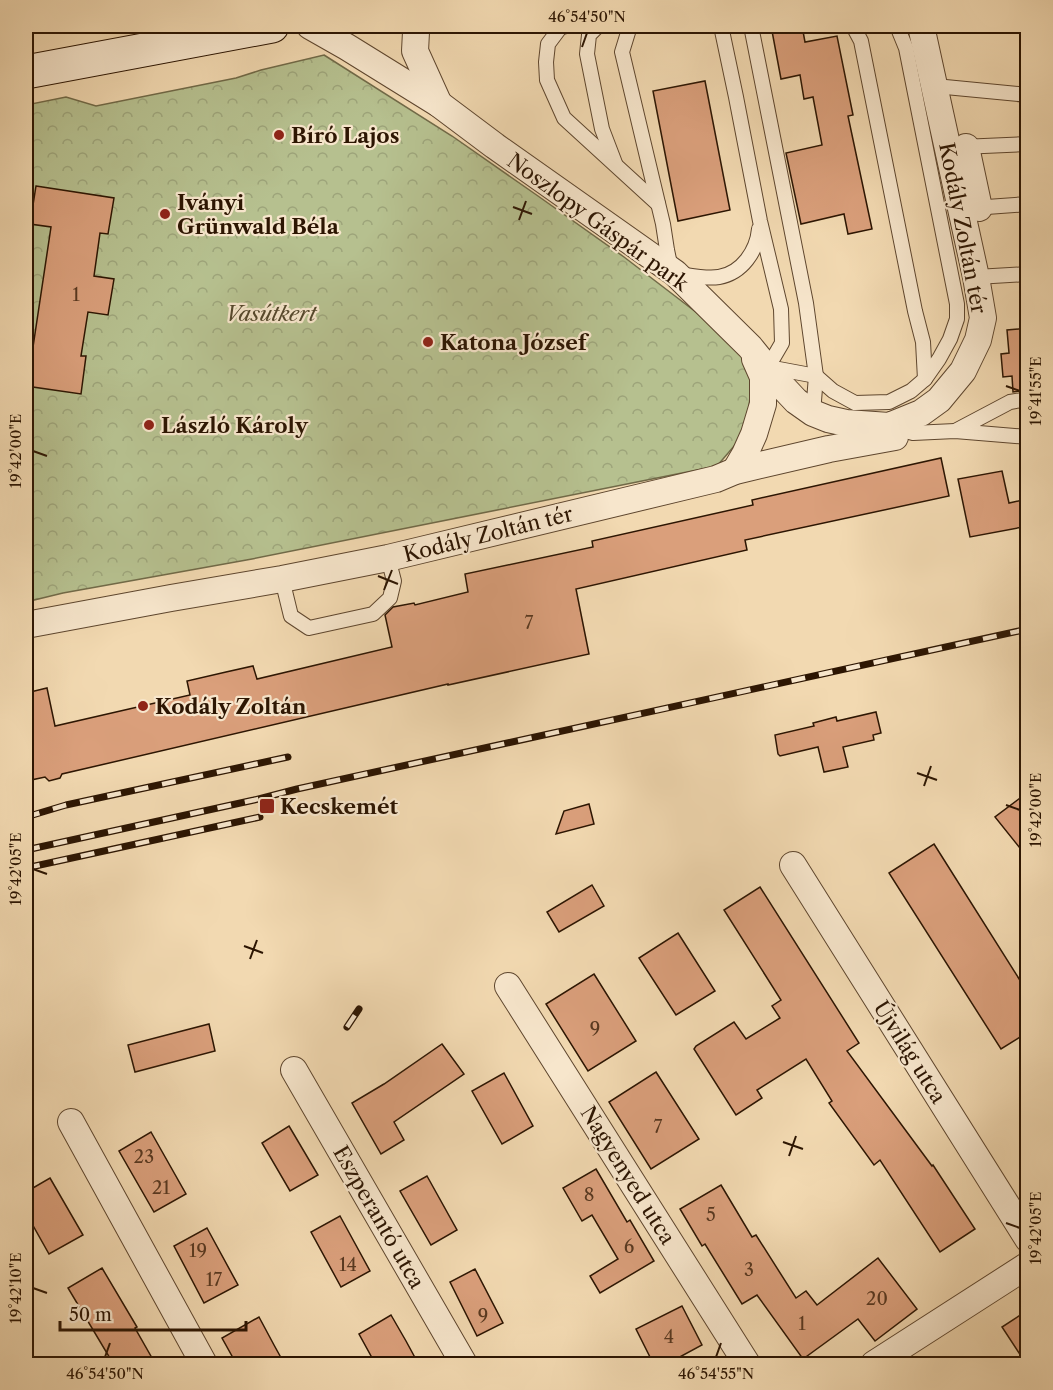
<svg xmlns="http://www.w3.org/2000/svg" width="1053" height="1390" viewBox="0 0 1053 1390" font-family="'Libre Caslon Text',serif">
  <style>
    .forest { fill: url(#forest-crowns); stroke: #716a48; stroke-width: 1.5 }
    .building { fill: #da9f7b; stroke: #2c1502; stroke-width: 1.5 }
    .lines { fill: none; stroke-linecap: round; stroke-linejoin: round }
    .lane-casing { stroke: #5e462e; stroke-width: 16 }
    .street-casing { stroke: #5e462e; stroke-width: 28 }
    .secondary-casing { stroke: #2c1502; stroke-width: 35 }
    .lane { stroke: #f7e6cc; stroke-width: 14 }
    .street { stroke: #f7e6cc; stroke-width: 26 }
    .secondary { stroke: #f7e6cc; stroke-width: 33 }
    .rail-casing { stroke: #2c1502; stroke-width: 7 }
    .rail { stroke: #f7e6cc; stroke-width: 4.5; stroke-dasharray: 14; stroke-linecap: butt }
    .ticks { fill: none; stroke: #2c1502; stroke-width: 2 }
    .poi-dot { fill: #8f2418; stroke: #f7e6cc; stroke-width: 2 }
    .labels { text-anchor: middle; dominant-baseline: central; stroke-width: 4.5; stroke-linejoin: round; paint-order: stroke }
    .number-label { font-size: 18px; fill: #583820 }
    .poi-label { font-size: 21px; font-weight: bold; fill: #2c1502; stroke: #f7e6cc; text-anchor: start }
    .street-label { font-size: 21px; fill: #2c1502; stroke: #f7e6cc }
    .park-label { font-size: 21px; font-style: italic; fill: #55482c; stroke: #f7e6cc }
    .neatline { fill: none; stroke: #2c1502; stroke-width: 2 }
    .ticks-label { font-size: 15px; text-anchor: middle; fill: #2c1502 }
  </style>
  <defs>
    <pattern id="forest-crowns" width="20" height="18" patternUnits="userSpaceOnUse" patternTransform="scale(1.5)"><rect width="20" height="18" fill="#b6c08f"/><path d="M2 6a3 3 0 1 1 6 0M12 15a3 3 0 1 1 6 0" fill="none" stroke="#9da47a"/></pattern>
  </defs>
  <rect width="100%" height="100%" fill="#f2d9b1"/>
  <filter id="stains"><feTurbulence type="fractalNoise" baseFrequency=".00333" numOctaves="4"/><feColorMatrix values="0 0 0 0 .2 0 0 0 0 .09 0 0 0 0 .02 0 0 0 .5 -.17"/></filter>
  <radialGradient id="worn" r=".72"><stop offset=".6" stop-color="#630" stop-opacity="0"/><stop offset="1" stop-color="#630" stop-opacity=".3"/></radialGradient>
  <!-- forest -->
  <polygon class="forest" points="324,55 452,136 538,196 624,257 735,342 752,371 749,408 741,438 717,466 252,559 63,593 26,602 26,105 66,97 96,106 236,78 261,70"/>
  <!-- building -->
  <g class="building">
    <polygon points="802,26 805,42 837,36 853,115 848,116 872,229 848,234 844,214 801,224 786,153 822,145 813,97 804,99 800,75 781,79 772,31"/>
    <polygon points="705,81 730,210 678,221 653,91"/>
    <polygon points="36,186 114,198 108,234 100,233 94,276 114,279 108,315 88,312 81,356 86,356 81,394 26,386 26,346 33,347 51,227 30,224"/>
    <polygon points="1028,328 1028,390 1013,392 1012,376 1003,377 1001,354 1009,353 1007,330"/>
    <polygon points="941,458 949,496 745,540 747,550 576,589 589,654 448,685 448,684 62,774 60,778 49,781 45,777 31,780 26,754 26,693 47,688 55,726 190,695 187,681 226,672 253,666 257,679 392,647 385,615 393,607 414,603 415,605 468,592 465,574 593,547 592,541 753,505 752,500"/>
    <polygon points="1002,471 1009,503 1028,499 1028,526 970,537 958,479"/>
    <polygon points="876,712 881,733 873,735 874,740 843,747 848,767 824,772 818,747 780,756 778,754 775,735 814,726 813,723 836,717 837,721"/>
    <polygon points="1028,792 1028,858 995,817"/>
    <polygon points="589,804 594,824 556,834 564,811"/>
    <polygon points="934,844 1028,993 1028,1032 1001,1049 889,873"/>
    <polygon points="592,885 604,906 559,932 547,912"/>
    <polygon points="760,887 859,1043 847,1051 932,1166 933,1165 975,1229 940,1252 880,1160 874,1165 829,1103 832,1101 806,1059 757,1090 762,1098 736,1115 694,1049 696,1046 734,1022 746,1039 780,1018 772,1006 781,1000 724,910"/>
    <polygon points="678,933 715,991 676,1015 639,958"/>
    <polygon points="594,974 636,1041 588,1071 546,1004"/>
    <polygon points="209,1024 215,1051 135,1072 128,1045"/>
    <polygon points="442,1044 464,1074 394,1122 404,1140 381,1154 352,1103 384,1084"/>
    <polygon points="656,1072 699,1139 651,1169 609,1102"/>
    <polygon points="504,1073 533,1126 502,1144 472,1091"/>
    <polygon points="289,1126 318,1175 290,1191 262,1143"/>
    <polygon points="151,1132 186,1194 154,1212 119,1151"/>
    <polygon points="596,1169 627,1222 630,1220 654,1261 600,1293 590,1276 618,1259 592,1215 582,1221 563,1188"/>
    <polygon points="427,1176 457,1230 431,1245 400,1191"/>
    <polygon points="50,1178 83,1235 49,1254 26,1213 26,1192"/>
    <polygon points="721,1185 752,1237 756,1235 796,1298 806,1291 817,1305 878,1258 917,1309 875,1341 858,1319 803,1359 757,1295 742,1304 705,1244 702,1246 680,1209"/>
    <polygon points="340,1216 370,1271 341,1287 311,1232"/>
    <polygon points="207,1228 238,1285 204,1303 174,1246"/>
    <polygon points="102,1268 137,1327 135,1328 156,1365 114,1365 68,1288"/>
    <polygon points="475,1269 503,1323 477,1336 450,1282"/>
    <polygon points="682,1306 702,1345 665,1365 654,1365 636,1329"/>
    <polygon points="1028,1310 1028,1365 1027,1365 1002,1327"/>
    <polygon points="391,1315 406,1341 419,1365 376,1365 359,1334"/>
    <polygon points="259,1317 274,1345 285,1365 237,1365 222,1338"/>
  </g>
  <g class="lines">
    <!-- lane casing -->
    <g class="lane-casing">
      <g id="lane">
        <polyline points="566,26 560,28 548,44 546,62 547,80 564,118 658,204"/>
        <polyline points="598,26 589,35 587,54 602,129 615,163"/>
        <polyline points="630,26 622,52 663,224 667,250 671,269"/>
        <polyline points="721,26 736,97 760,221 781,309 782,343 768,367 816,376 833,391 855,403 889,402 911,391 925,379 939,359 950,339 957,319 957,304 906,48 897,26"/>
        <polyline points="751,26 806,303 816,376 813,413"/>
        <polyline points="853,26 861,41 915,311 923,342 925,379"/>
        <polyline points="935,86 1028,95"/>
        <polyline points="961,147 1028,144"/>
        <polyline points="973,208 1028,204"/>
        <path d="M680,274C693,276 706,279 719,277C742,273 757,251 759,229"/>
        <polyline points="976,277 1028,274"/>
        <polyline points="891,427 913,433 955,431 1028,437"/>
        <polyline points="957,430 1010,402 1028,399"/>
        <polyline points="282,579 291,616 309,628 373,614 390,598 394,581 388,558"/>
      </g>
    </g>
    <!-- street casing -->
    <g class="street-casing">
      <g id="street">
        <polyline points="310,26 347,47 439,104 495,146 675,273 750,347 780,384 796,401 813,413 828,419 846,423 889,426 921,413 939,400 963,371 978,340 983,318 976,277 921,26"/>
        <polyline points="417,26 416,32 415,51 439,104"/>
        <polyline points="966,147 979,208"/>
        <polyline points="735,471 745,454 754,434 763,404 763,377 755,359"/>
        <polyline points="26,625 171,598 282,579 388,558 716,479 735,471 829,449 895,437"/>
        <polyline points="793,865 1028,1239"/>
        <polyline points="508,986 747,1364"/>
        <polyline points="294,1070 464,1364"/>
        <polyline points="71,1122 204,1364"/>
        <polyline points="874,1364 1028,1265"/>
      </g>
    </g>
    <!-- secondary casing -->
    <g class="secondary-casing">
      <polyline id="secondary" points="26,72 272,26"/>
    </g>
    <!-- lane -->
    <use href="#lane" class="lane"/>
    <!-- street -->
    <use href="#street" class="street"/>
    <!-- secondary -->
    <use href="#secondary" class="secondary"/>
    <!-- rail casing -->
    <g class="rail-casing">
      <g id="rail">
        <polyline points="26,817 66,805 288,757"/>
        <polyline points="26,850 254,800 297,789 1028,629"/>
        <polyline points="26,868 260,817"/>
        <polyline points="347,1027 359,1009"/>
      </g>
    </g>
    <!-- rail -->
    <use href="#rail" class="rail"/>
  </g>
  <!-- ticks -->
  <path class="ticks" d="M582,47L587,33M513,207L532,214M519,220L526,201M1006,386L1020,391M33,451L47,456M378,576L398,584M384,590L392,570M917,773L937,780M924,786L931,766M1006,805L1020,810M33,869L47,874M244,946L263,953M250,959L257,940M783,1142L803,1149M789,1156L796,1136M1006,1223L1020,1228M33,1288L47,1293M105,1357L110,1343M716,1357L721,1343"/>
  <!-- markers -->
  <g class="poi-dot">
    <circle cx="279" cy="135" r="6"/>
    <circle cx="165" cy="214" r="6"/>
    <circle cx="428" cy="342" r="6"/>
    <circle cx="149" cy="425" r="6"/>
    <circle cx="143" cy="706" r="6"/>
    <rect x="259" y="798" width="16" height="16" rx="3"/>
  </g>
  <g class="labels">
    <!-- number labels -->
    <g class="number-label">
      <text x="76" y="295">1</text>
      <text x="529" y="623">7</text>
      <text x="595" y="1029">9</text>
      <text x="658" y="1127">7</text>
      <text x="144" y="1157">23</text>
      <text x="161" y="1188">21</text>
      <text x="589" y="1195">8</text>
      <text x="711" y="1215">5</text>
      <text x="629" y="1247">6</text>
      <text x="198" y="1251">19</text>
      <text x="348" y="1265">14</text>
      <text x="749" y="1270">3</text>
      <text x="214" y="1280">17</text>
      <text x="877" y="1299">20</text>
      <text x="483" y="1316">9</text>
      <text x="802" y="1324">1</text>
      <text x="669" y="1337">4</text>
    </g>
    <!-- poi labels -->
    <g class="poi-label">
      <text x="291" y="135">Bíró Lajos</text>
      <text x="177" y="202">Iványi<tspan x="177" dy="24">Grünwald Béla</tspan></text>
      <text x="440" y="342">Katona József</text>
      <text x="161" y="425">László Károly</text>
      <text x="155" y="706">Kodály Zoltán</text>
      <text x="280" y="806">Kecskemét</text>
    </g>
    <!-- street labels -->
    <g class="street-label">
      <text transform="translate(598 222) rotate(36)">Noszlopy Gáspár park</text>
      <text transform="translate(963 228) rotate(79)">Kodály Zoltán tér</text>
      <text transform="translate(488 534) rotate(-14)">Kodály Zoltán tér</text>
      <text transform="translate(910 1052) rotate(58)">Újvilág utca</text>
      <text transform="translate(628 1175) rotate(58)">Nagyenyed utca</text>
      <text transform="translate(379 1217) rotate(60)">Eszperantó utca</text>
    </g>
    <!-- park labels -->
    <g class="park-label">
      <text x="271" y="313">Vasútkert</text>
    </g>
  </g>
  <!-- margin -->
  <rect width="1053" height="1390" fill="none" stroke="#f2d9b1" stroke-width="66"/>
  <!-- scale -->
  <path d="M60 1321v9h186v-9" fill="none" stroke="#2c1502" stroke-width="3"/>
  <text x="69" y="1321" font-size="18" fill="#2c1502" stroke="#f7e6cc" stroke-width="4.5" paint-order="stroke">50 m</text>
  <rect x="33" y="33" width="987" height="1324" class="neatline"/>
  <g class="ticks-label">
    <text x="587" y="22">46°54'50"N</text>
    <text transform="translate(1036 391) rotate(-90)" y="5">19°41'55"E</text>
    <text transform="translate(16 451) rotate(-90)" y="5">19°42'00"E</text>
    <text transform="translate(1036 810) rotate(-90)" y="5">19°42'00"E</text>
    <text transform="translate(16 869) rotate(-90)" y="5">19°42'05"E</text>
    <text transform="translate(1036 1228) rotate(-90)" y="5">19°42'05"E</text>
    <text transform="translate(16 1288) rotate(-90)" y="5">19°42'10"E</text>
    <text x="105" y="1379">46°54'50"N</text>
    <text x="716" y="1379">46°54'55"N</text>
  </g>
  <rect width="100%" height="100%" filter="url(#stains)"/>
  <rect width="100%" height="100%" fill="url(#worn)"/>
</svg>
